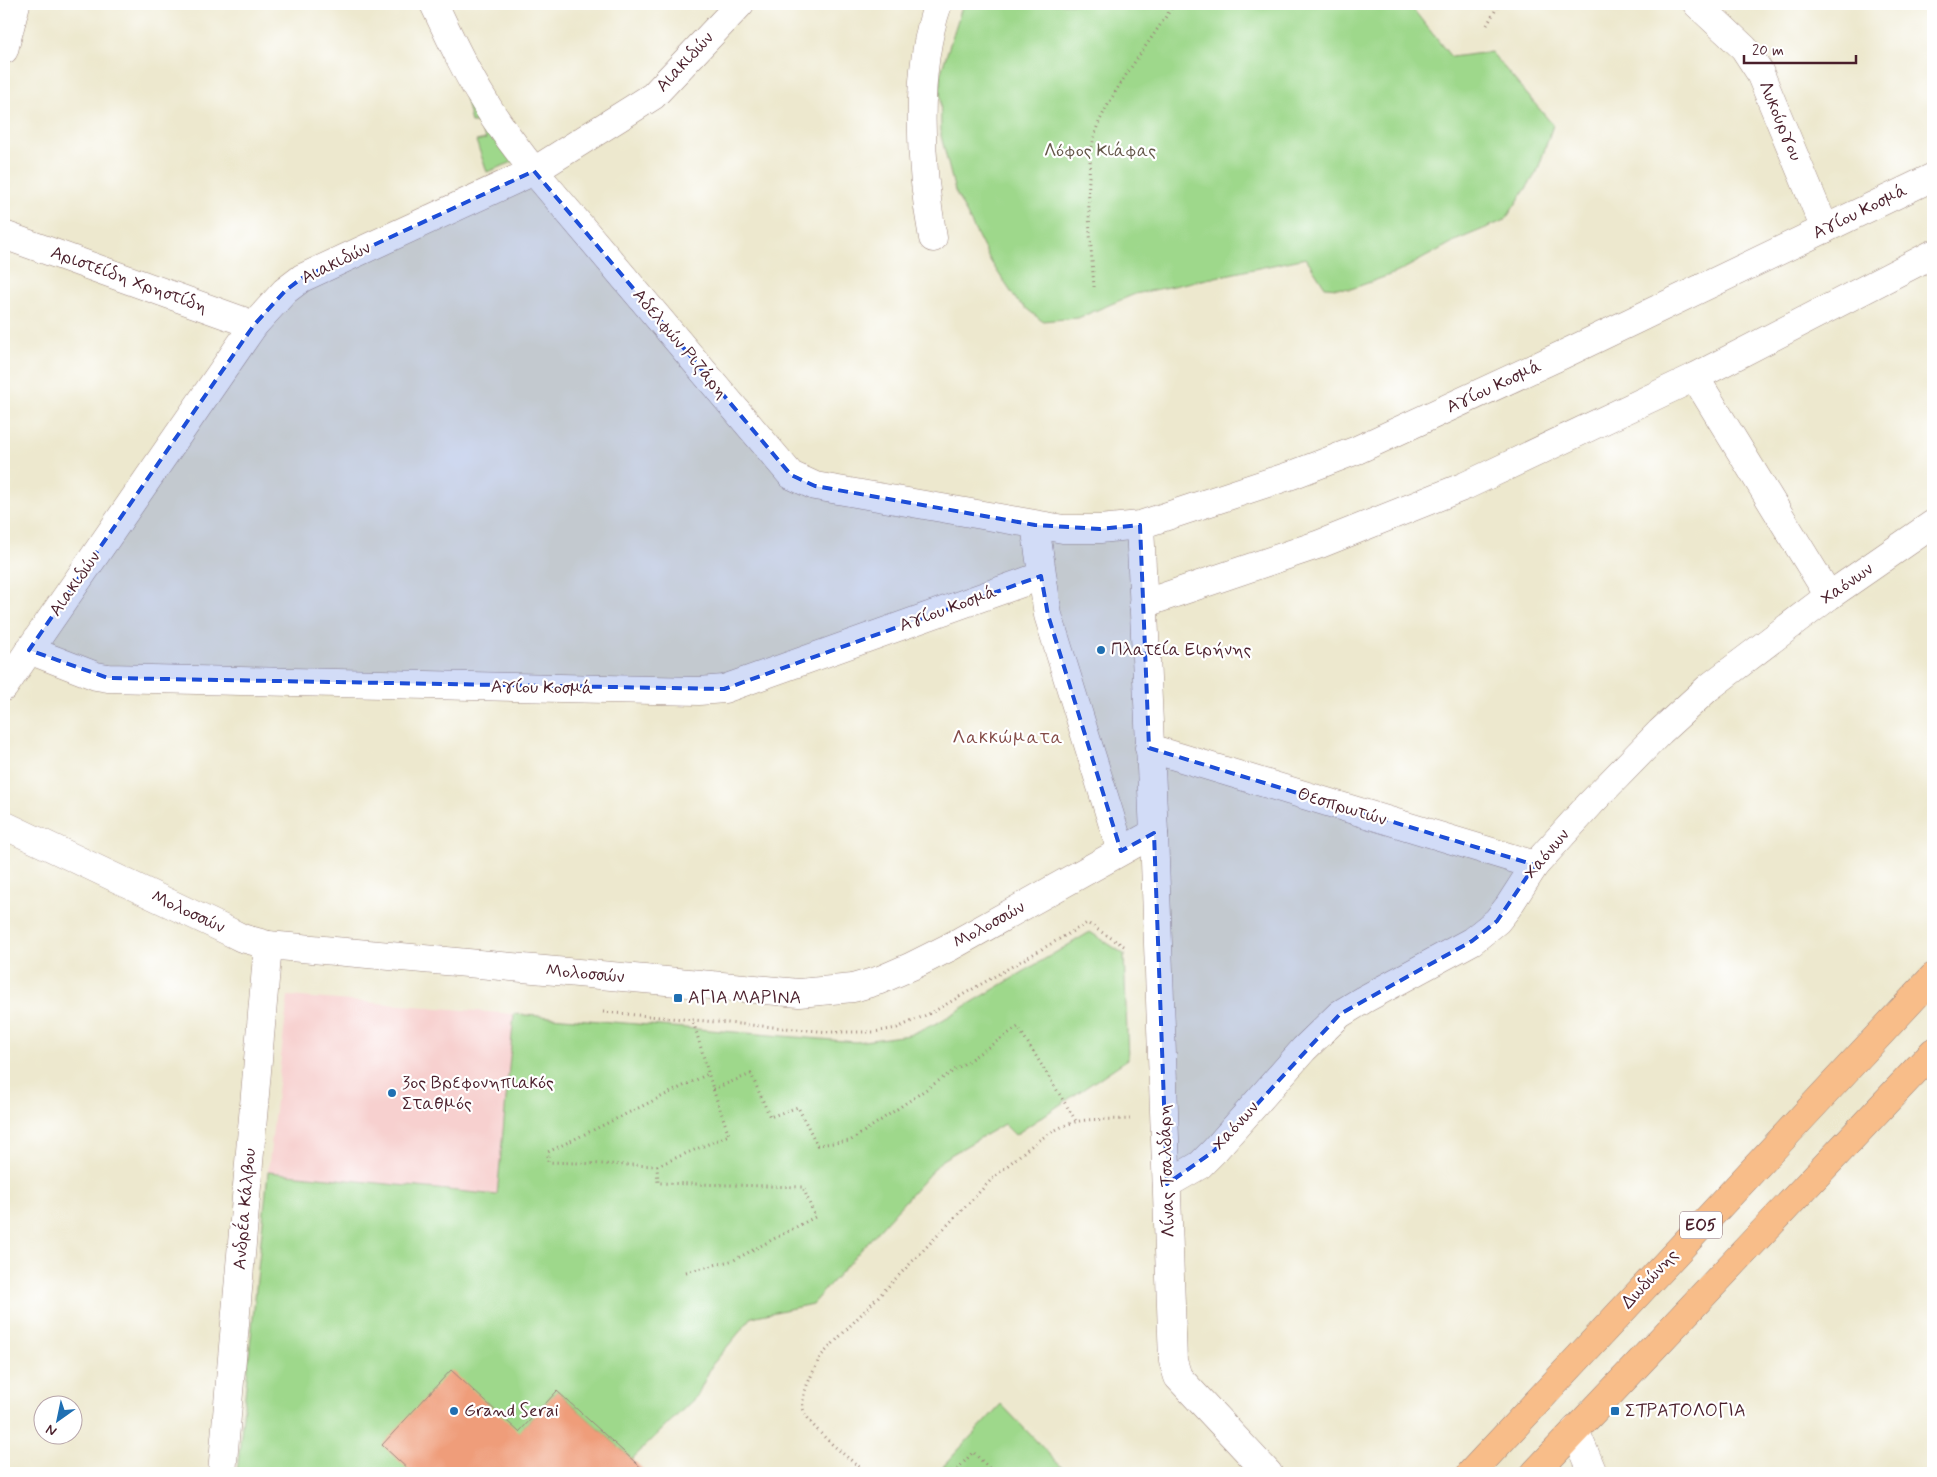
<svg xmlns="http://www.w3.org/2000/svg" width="1937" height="1477" viewBox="0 0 1937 1477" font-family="Mynerve,sans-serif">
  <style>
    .built { fill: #f7d0cf }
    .green { fill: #9ed88b; stroke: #747c5b }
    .building { fill: #ef9d7a }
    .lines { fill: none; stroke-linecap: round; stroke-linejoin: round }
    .minor-casing { stroke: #9c847c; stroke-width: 29 }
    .tertiary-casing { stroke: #9c847c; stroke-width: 29 }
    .primary-casing { stroke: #9c847c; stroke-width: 29 }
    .path { stroke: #9c847c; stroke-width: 3; stroke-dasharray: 1 4; stroke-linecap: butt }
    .minor { stroke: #fff; stroke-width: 28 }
    .tertiary { stroke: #fff; stroke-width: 28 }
    .primary { stroke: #f8bd89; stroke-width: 28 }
    .marked { fill: #1d4ed8; fill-opacity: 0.2; stroke: #1d4ed8; stroke-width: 4; stroke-dasharray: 10 6; stroke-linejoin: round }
    .poi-dot { fill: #1f6fb2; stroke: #fff; stroke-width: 2 }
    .labels { text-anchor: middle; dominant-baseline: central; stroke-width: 4.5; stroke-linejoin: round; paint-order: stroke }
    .shield { fill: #fff; stroke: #80626b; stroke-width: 1 }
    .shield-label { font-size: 16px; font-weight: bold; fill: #4a1f2b }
    .street-label { font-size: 18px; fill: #4a1f2b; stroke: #fff }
    .park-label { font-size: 18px; fill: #635648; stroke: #fff }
    .poi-label { font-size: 18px; fill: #4a1f2b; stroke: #fff; text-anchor: start }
    .neighbourhood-label { font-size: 19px; letter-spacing: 1px; fill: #844b47; stroke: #fff }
  </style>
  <rect width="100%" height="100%" fill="#fff"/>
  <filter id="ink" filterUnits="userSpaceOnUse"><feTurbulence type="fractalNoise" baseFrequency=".02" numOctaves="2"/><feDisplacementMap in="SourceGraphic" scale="10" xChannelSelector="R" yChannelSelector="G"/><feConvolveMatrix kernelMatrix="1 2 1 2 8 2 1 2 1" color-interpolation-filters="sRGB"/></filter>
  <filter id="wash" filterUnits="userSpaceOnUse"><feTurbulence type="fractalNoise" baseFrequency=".0096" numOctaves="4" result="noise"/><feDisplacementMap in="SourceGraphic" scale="20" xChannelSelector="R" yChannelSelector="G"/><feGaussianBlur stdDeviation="1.12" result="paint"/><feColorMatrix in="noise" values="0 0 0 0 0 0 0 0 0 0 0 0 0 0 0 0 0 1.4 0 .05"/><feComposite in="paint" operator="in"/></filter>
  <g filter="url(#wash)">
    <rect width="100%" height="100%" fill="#ede8ce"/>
    <!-- built -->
    <polygon class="built" points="288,996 514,1014 497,1195 268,1172"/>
    <!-- green -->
    <g class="green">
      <polygon points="963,4 1409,4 1451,57 1491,52 1553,125 1537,172 1505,220 1457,240 1398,272 1351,289 1325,287 1306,258 1135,294 1078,318 1042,321 1017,301 991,262 955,191 941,136 940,75"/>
      <polygon points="465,95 518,160 487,172 476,141 486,139 477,123 471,123"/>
      <polygon points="1090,932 1124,954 1128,1059 1015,1135 1004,1124 942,1160 812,1304 752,1317 712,1365 697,1396 632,1459 557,1391 519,1432 410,1473 237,1473 268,1172 497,1195 514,1014 856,1042 909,1035 939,1022"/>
      <polygon points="1001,1404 1067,1473 937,1473"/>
    </g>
    <g id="blocks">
      <!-- building -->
      <polygon class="building" points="451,1370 519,1432 557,1391 647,1473 410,1473 411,1472 382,1445"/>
    </g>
  </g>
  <g filter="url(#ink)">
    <use href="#blocks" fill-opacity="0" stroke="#9c847c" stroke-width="1"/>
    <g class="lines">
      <!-- minor casing -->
      <g class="minor-casing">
        <g id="minor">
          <polyline points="1697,4 1744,48 1759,71 1825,229"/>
          <polyline points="4,50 16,4"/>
          <polyline points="4,235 254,325"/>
          <path d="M933,238C920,168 914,72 938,4"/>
          <polyline points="1695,377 1829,596"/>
          <polyline points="1143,604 1320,544 1465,486 1695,377 1933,254"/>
          <polyline points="29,650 96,676 108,678 699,691 724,689 1041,576"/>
          <polyline points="1149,748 1535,865"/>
          <polyline points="1167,1184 1200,1165 1214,1151 1304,1049 1340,1014 1363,1000 1472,941 1497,921 1508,907 1535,865 1591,803 1660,732 1708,688 1829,596 1933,524"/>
          <polyline points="1575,1430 1593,1473"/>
          <polyline points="222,1473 268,945"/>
        </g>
      </g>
      <!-- tertiary casing -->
      <g class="tertiary-casing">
        <g id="tertiary">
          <path d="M434,4C449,36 464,69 483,99C498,125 516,148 534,171L791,475L815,486L1063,529H1100L1140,525L1292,475L1357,450L1562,355L1933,177"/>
          <polyline points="1035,525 1048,615 1121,851"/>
          <polyline points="1140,525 1154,833 1173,1361 1178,1377 1268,1473"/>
          <polyline points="4,687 254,325 285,291 302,278 534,171 653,96 740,4"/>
          <polyline points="4,825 228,931 242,938 268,945 799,993 853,988 880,980 912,966 948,948 1154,833"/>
        </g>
      </g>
      <!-- primary casing -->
      <g class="primary-casing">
        <g id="primary">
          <polyline points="1471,1473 1933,977"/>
          <polyline points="1535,1473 1933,1052"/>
        </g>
      </g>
      <!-- path -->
      <g class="path">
        <polyline points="1487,25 1499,4"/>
        <path d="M1094,287C1091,243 1081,159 1100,120C1120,79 1150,42 1174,4"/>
        <polyline points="603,1012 830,1032 874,1032 897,1028 933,1012 1087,923 1124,946"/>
        <polyline points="713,1089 751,1074 770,1117 798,1107 817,1145 850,1141 1018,1027 1076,1121"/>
        <polyline points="657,1166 729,1135 713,1089 693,1021"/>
        <polyline points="686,1272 734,1260 815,1217 803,1187 658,1183 657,1166 548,1162 548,1152 708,1074"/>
        <path d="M867,1473C851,1460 807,1427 803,1408C801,1391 814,1372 820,1357L992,1179C1016,1159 1045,1130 1075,1122C1090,1118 1114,1120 1130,1119"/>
        <polyline points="954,1473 973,1452 994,1473"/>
      </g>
      <!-- minor -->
      <use href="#minor" class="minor"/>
      <!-- tertiary -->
      <use href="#tertiary" class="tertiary"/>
      <!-- primary -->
      <use href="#primary" class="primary"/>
    </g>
  </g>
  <!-- marked area -->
  <path class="marked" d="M534,171L791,475L815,486L1035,525L1100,529L1140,525L1149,748L1535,865L1497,921L1472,941L1340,1014L1214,1151L1167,1184L1154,833L1121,851L1048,615L1041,576L724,689L108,678L29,650L254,325L285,291L302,278Z"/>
  <!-- markers -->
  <g class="poi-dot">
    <circle cx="1101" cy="650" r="5"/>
    <rect x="673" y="993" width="10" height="10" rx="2.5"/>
    <circle cx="392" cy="1093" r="5"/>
    <circle cx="454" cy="1411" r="5"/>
    <rect x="1610" y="1406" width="10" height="10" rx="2.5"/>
  </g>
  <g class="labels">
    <!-- shield labels -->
    <rect class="shield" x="1680" y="1211.5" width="42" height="27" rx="4"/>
    <g class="shield-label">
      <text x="1701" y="1225">ΕΟ5</text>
    </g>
    <!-- street labels -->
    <g class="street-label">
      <text transform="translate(685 62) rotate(-47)">Αιακιδών</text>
      <text transform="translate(1780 121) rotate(67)">Λυκούργου</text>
      <text transform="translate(1860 212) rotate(-26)">Αγίου Κοσμά</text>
      <text transform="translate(336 263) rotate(-26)">Αιακιδών</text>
      <text transform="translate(129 280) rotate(20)">Αριστείδη Χρηστίδη</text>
      <text transform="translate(680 344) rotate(50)">Αδελφών Ριζάρη</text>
      <text transform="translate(1494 387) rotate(-25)">Αγίου Κοσμά</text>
      <text transform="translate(75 584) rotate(-55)">Αιακιδών</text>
      <text transform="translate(1847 584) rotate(-35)">Χαόνων</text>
      <text transform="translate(948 609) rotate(-20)">Αγίου Κοσμά</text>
      <text transform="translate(542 688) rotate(1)">Αγίου Κοσμά</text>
      <text transform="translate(1342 807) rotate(17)">Θεσπρωτών</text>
      <text transform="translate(1547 854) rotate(-50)">Χαόνων</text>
      <text transform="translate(188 912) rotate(25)">Μολοσσών</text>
      <text transform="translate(989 925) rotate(-29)">Μολοσσών</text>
      <text transform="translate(585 974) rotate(5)">Μολοσσών</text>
      <text transform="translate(1236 1126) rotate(-48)">Χαόνων</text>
      <text transform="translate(1167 1171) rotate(-92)">Λίνας Τσαλδάρη</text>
      <text transform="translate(245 1209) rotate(-85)">Ανδρέα Κάλβου</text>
      <text transform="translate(1650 1279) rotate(-47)">Δωδώνης</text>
    </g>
    <!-- park labels -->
    <g class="park-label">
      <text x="1100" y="151">Λόφος Κιάφας</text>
    </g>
    <!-- poi labels -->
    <g class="poi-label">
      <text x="1111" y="650">Πλατεία Ειρήνης</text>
      <text x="688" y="998">ΑΓΙΑ ΜΑΡΙΝΑ</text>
      <text x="402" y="1083">3ος Βρεφονηπιακός<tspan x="402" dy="21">Σταθμός</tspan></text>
      <text x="464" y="1411">Grand Serai</text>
      <text x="1625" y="1411">ΣΤΡΑΤΟΛΟΓΙΑ</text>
    </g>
    <!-- neighbourhood labels -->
    <g class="neighbourhood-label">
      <text x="1008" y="737">Λακκώματα</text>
    </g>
  </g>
  <!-- margin -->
  <rect width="1937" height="1477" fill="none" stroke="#fff" stroke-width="20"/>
  <!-- north arrow -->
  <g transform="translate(58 1420) rotate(213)"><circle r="24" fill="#ffffff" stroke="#b7a5aa"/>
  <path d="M0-4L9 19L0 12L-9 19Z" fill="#1f6fb2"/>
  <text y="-8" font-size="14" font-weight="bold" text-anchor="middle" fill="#4a1f2b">N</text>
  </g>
  <!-- scale -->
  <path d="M1744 55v8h112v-8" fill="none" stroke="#4a1f2b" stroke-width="2.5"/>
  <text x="1752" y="55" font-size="15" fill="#4a1f2b" stroke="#ffffff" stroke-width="4" paint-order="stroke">20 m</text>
</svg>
